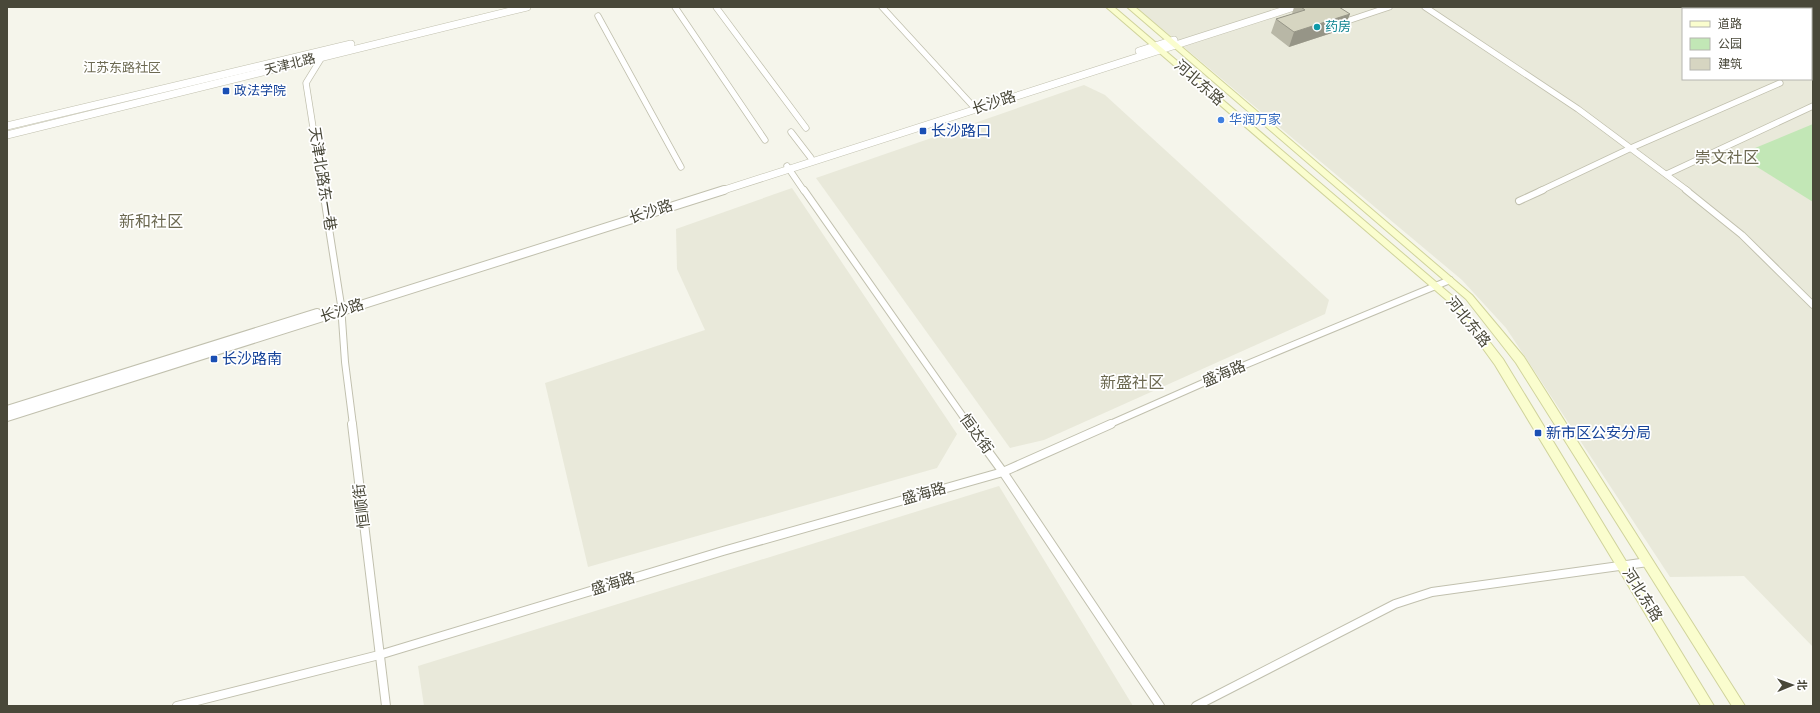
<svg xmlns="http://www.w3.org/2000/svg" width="1820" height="713" viewBox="0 0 1820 713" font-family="'Alegreya Sans','Noto Sans SC',sans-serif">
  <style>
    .residential { fill: #e9e9da; fill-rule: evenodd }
    .education { fill: #edeed6 }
    .green { fill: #c2e7b6 }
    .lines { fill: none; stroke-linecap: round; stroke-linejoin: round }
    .minor-far2-casing { stroke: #c1c0ae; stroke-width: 7 }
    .minor-far1-casing { stroke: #c1c0ae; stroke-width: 8 }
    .minor-casing { stroke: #c1c0ae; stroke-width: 10 }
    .tertiary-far1-casing { stroke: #c1c0ae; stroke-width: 8 }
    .tertiary-casing { stroke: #c1c0ae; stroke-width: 10 }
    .secondary-casing { stroke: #d0d39c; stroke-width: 2 }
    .minor-far2 { stroke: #fff; stroke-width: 5.5 }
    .minor-far1 { stroke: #fff; stroke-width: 6 }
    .minor { stroke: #fff; stroke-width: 8 }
    .tertiary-far1 { stroke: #fff; stroke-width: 7 }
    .tertiary { stroke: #fff; stroke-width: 8 }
    .secondary { fill: #fafdce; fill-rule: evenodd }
    .wall { fill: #b8b7a6 }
    .shaded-wall { fill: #969587 }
    .building { fill: #d6d5c1; stroke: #969587 }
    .culture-dot { fill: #0f9aa8; stroke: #fff; stroke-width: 1.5 }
    .transit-dot { fill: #1a4fb4; stroke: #fff; stroke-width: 1.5 }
    .shop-dot { fill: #3f7fe0; stroke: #fff; stroke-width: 1.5 }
    .labels { text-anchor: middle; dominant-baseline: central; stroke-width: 3.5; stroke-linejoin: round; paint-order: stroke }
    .far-culture-label { font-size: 13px; fill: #0d838f; stroke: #fff; text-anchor: start }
    .far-street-label { font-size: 13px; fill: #494839; stroke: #fff }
    .far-neighbourhood-label { font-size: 13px; fill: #6c6951; stroke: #fff }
    .far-transit-label { font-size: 13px; fill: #164399; stroke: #fff; text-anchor: start }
    .far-shop-label { font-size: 13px; fill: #366cbe; stroke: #fff; text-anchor: start }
    .street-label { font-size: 15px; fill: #494839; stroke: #fff }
    .transit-label { font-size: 15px; fill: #164399; stroke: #fff; text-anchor: start }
    .neighbourhood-label { font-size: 16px; fill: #6c6951; stroke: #fff }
  </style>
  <rect width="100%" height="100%" fill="#f5f5eb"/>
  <!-- residential -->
  <g class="residential">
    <path d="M1136,7H1813V647L1744,576L1670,577L1506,328L1462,280ZM1683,9H1811V79H1683Z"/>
    <polygon points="1084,85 1105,95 1329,300 1325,314 1044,440 1010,448 816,178"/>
    <polygon points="792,188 957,434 937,468 588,567 545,383 705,330 677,269 676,229"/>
    <polygon points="999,486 1133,706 424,706 418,666"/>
  </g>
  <!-- education -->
  <polygon class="education" points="1701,7 1813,7 1813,67 1811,65 1811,9 1705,9"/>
  <!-- green -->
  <polygon class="green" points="1813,124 1813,202 1738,155"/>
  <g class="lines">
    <!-- minor-far2 casing -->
    <g class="minor-far2-casing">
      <g id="minor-far2">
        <polyline points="675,7 765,140"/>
        <polyline points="716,7 806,128"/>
        <polyline points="882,7 972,105"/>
        <polyline points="1425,7 1578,109 1688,191"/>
        <polyline points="1691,7 1695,9"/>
        <polyline points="598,16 681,167"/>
        <polyline points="1347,21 1389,7"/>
        <polyline points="322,57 306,83 323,191"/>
        <polyline points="1811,70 1813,71"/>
        <polyline points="791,132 811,158"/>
        <polyline points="787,166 804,191"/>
        <polyline points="1667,174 1813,106"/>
        <polyline points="1540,191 1631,148 1780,83"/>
      </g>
    </g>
    <!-- minor-far1 casing -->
    <g class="minor-far1-casing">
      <g id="minor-far1">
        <polyline points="323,190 341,305 345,362 353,425"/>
        <polyline points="804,190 969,425"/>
        <polyline points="1686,190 1742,235 1813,305"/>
        <polyline points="1519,201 1543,190"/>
        <polyline points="1108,425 1228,372 1450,280"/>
      </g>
    </g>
    <!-- minor casing -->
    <g class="minor-casing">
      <g id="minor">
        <polyline points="352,424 386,706"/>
        <polyline points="968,424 1003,472 1160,706"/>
        <polyline points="177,706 379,655 723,551 1003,472 1111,424"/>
        <polyline points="1196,706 1395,604 1432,592 1648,562"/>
      </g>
    </g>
    <!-- tertiary-far1 casing -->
    <g class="tertiary-far1-casing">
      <g id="tertiary-far1">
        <polyline points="1139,51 1174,40"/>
        <polyline points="7,126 351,44"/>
        <polyline points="7,135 527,7"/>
        <polyline points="721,191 1294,7"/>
      </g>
    </g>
    <!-- tertiary casing -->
    <g class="tertiary-casing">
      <g id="tertiary">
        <polyline points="7,410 317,313"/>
        <polyline points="7,417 724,190"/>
      </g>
    </g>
    <!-- secondary casing -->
    <g class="secondary-casing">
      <g id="secondary">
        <polygon points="1106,7 1114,7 1456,299 1503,359 1714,706 1701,706 1495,365 1450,303"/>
        <polygon points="1127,7 1135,7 1472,295 1524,357 1745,706 1732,706 1516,363 1466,299"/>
      </g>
    </g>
    <!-- minor-far2 -->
    <use href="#minor-far2" class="minor-far2"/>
    <!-- minor-far1 -->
    <use href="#minor-far1" class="minor-far1"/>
    <!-- minor -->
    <use href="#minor" class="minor"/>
    <!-- tertiary-far1 -->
    <use href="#tertiary-far1" class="tertiary-far1"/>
    <!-- tertiary -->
    <use href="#tertiary" class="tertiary"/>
    <!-- secondary -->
    <use href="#secondary" class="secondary"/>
  </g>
  <!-- wall -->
  <polygon class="wall" points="1294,7 1339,7 1344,29 1289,47 1271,33 1276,19 1292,14"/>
  <!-- shaded-wall -->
  <polygon class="shaded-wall" points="1350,14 1344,29 1289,47 1294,32"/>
  <!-- building -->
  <polygon class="building" points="1301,7 1339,7 1350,14 1294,32 1276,19 1305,10"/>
  <!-- markers -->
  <circle class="culture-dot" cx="1317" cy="27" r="4"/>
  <g class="transit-dot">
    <rect x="222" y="87" width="8" height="8" rx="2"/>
    <rect x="919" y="127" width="8" height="8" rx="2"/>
    <rect x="210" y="355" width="8" height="8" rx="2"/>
    <rect x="1534" y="429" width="8" height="8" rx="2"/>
  </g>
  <circle class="shop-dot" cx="1221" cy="120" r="4"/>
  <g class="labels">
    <!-- far-culture labels -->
    <g class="far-culture-label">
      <text x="1325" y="27">药房</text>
    </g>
    <!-- far-street labels -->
    <g class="far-street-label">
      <text transform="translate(290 65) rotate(-14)">天津北路</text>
    </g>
    <!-- far-neighbourhood labels -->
    <g class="far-neighbourhood-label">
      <text x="122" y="68">江苏东路社区</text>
    </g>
    <!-- far-transit labels -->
    <g class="far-transit-label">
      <text x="234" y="91">政法学院</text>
    </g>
    <!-- far-shop labels -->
    <g class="far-shop-label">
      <text x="1229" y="120">华润万家</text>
    </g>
    <!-- street labels -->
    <g class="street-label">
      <text transform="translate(1199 83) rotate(41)">河北东路</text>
      <text transform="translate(994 103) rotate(-18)">长沙路</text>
      <text transform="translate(322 179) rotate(81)">天津北路东一巷</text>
      <text transform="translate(651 212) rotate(-18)">长沙路</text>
      <text transform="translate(342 311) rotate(-18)">长沙路</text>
      <text transform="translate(1468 322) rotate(51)">河北东路</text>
      <text transform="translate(1224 374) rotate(-23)">盛海路</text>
      <text transform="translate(976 434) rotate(54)">恒达街</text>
      <text transform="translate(924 494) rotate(-16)">盛海路</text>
      <text transform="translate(362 506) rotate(-97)">恒顺街</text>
      <text transform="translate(613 584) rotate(-17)">盛海路</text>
      <text transform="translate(1642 595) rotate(58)">河北东路</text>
    </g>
    <!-- transit labels -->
    <g class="transit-label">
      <text x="931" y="131">长沙路口</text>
      <text x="222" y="359">长沙路南</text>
      <text x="1546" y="433">新市区公安分局</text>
    </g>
    <!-- neighbourhood labels -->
    <g class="neighbourhood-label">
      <text x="1727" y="158">崇文社区</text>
      <text x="151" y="222">新和社区</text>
      <text x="1132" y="383">新盛社区</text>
    </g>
  </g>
  <!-- border -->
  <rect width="1820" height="713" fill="none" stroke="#494839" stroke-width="16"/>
  <!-- legend -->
  <rect x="1682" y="8" width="130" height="72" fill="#ffffff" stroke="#b6b6b0"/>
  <rect x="1690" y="21" width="20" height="6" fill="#fafdce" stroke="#b6b6b0"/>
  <text x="1718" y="28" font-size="12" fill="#494839">道路</text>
  <rect x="1690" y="38" width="20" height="12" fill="#c2e7b6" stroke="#b6b6b0"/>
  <text x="1718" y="48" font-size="12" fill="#494839">公园</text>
  <rect x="1690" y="58" width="20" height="12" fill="#d6d5c1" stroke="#b6b6b0"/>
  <text x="1718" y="68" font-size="12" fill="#494839">建筑</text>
  <!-- north arrow -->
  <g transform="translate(1792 685) rotate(89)" stroke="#ffffff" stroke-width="3" paint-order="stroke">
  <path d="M0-3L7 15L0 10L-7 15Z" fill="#494839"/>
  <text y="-6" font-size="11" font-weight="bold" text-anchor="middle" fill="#494839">北</text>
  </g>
</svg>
